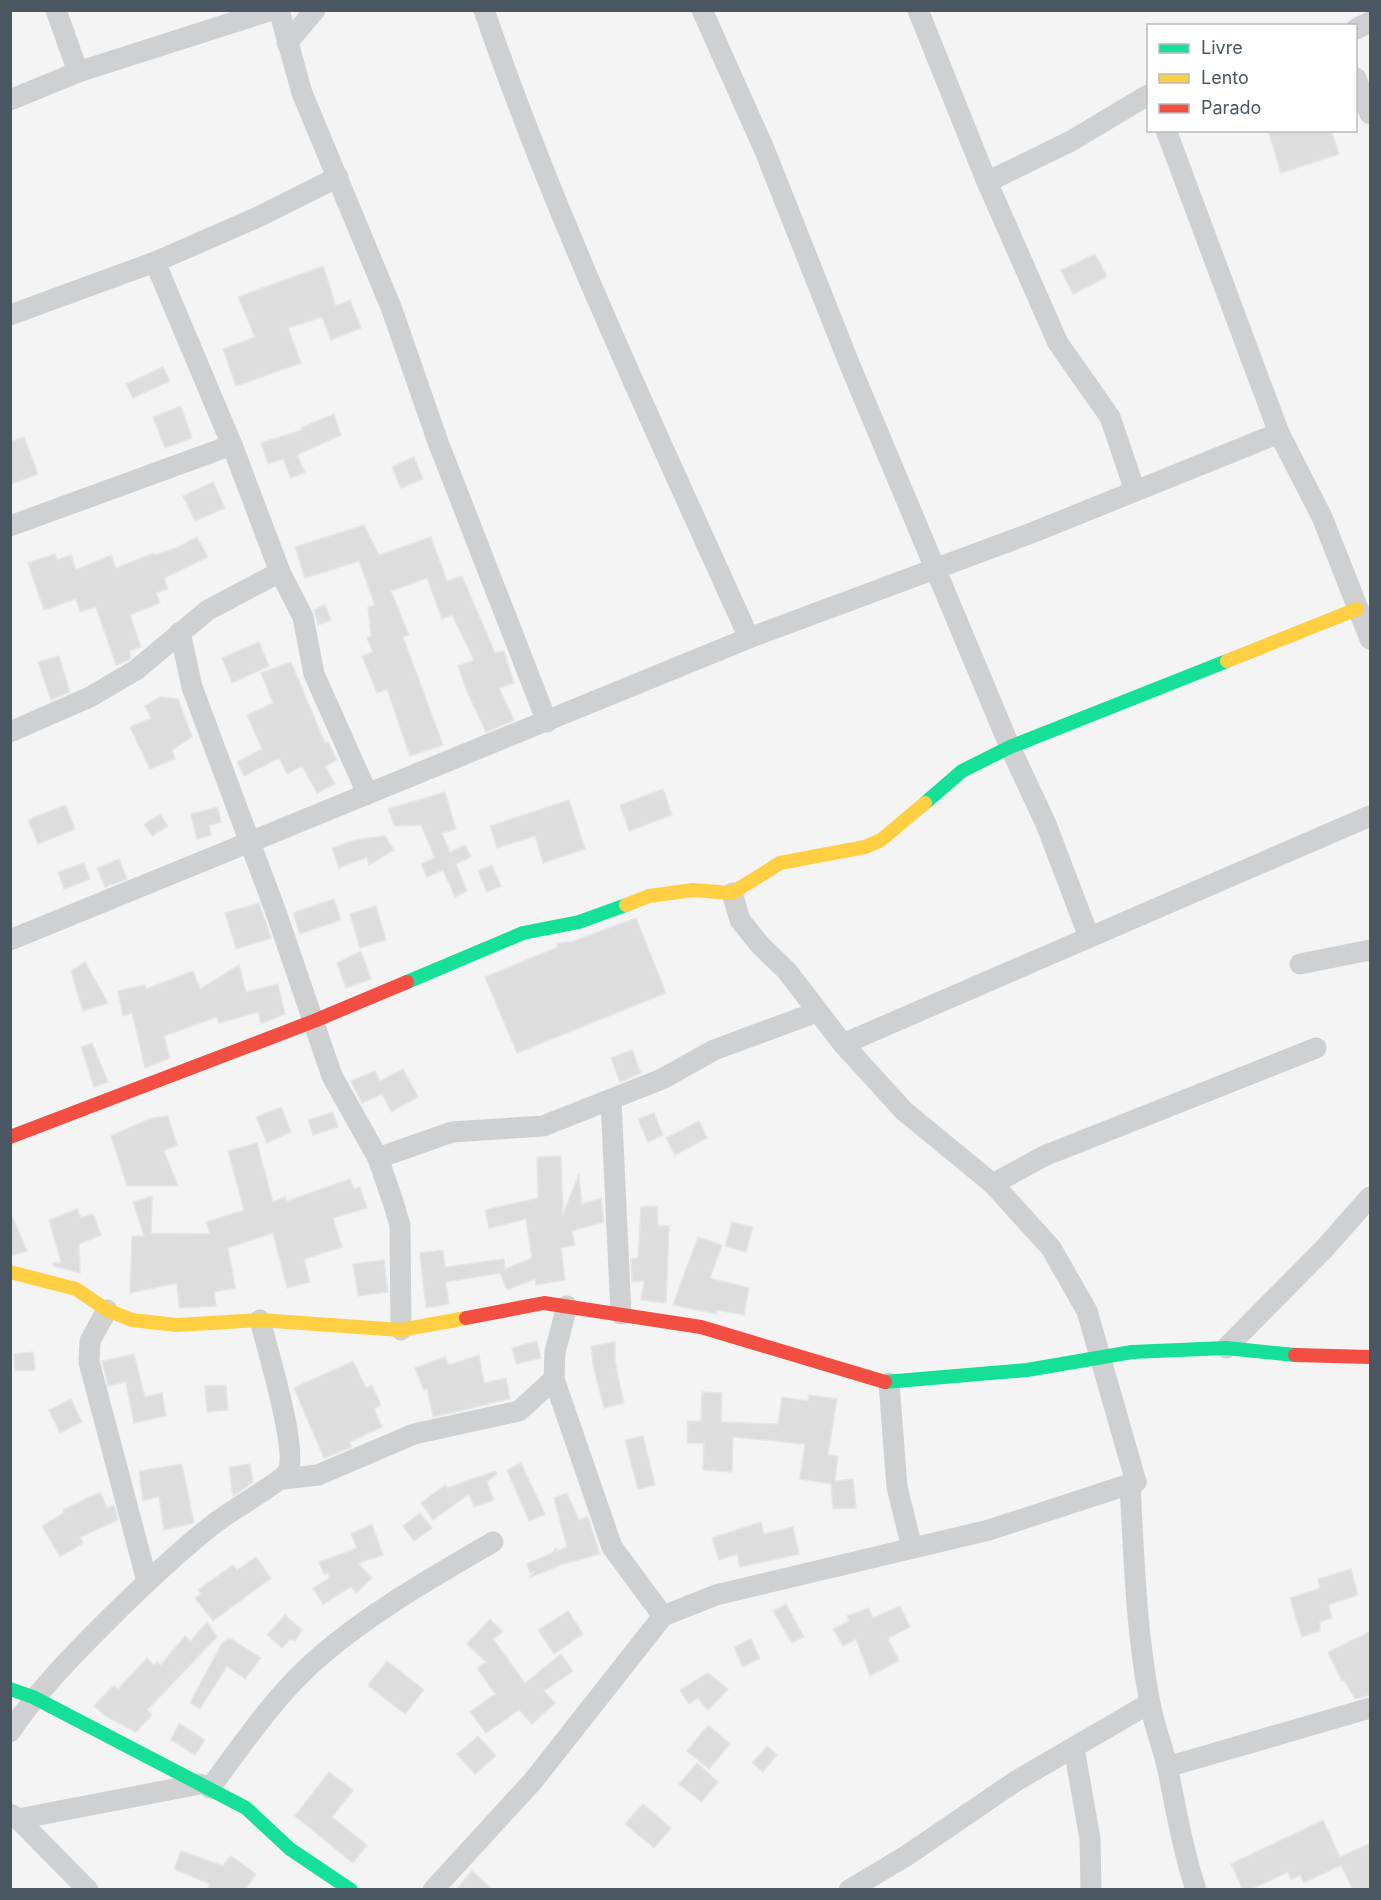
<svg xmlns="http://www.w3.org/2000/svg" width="1381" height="1900" viewBox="0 0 1381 1900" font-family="Inter,sans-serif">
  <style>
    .building { fill: #ddddde; stroke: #e5e6e7; stroke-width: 1.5 }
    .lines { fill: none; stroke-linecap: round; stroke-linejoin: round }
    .street { stroke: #ced0d2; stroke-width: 21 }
    .fast { stroke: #16e098; stroke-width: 14 }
    .slow { stroke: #ffcf43; stroke-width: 14 }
    .jam { stroke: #f24e42; stroke-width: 14 }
  </style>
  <rect width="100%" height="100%" fill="#f4f4f4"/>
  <!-- building -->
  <g class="building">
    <polygon points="1268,130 1331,130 1339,154 1281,173"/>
    <polygon points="1095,254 1107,277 1073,294 1061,270"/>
    <polygon points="323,266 336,306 350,300 361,328 331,340 322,317 288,328 301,363 236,386 223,349 255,337 238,297"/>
    <polygon points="163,367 170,381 133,398 126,384"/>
    <polygon points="181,406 192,438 165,448 153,417"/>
    <polygon points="334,414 341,435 297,455 305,472 291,478 283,459 268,464 261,443 302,430 301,428"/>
    <polygon points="24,437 38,474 10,485 10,442"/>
    <polygon points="414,457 423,479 401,488 392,467"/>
    <polygon points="213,482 225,508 195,521 183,496"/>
    <polygon points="364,525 379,555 431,537 447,581 462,576 495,653 504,651 514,683 499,688 514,720 486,732 468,694 458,666 474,660 452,615 442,619 427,578 391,591 409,635 403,637 443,745 410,756 387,689 377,693 362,656 373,652 367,638 371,636 368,607 375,605 359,561 305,578 295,547"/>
    <polygon points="197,537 208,557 164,578 168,589 156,593 160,603 130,615 141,647 129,651 131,657 129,660 116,665 96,607 80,612 76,599 44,610 28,563 55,554 57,560 71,555 76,570 111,555 116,568 154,553 155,555 178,547"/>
    <polygon points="325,605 331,620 318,625 314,610"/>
    <polygon points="259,642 269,666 232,683 222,658"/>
    <polygon points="59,656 70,692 51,700 38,662"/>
    <polygon points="291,662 325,743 328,742 337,760 325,766 335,784 317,793 302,766 287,774 279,758 244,776 237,762 262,749 247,715 273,703 261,673"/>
    <polygon points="160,697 178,699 192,737 172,750 175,759 150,769 130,727 151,718 145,706"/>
    <polygon points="663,789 672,815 629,831 620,805"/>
    <polygon points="445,792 456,829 442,833 450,852 465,845 471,857 456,864 467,891 455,897 443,870 427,877 421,864 435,858 421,825 395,826 388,809"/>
    <polygon points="569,800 585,849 543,863 535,836 497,848 490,826"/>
    <polygon points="65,805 75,829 38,844 28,820"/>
    <polygon points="218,807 221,822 209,826 211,835 197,839 191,814"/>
    <polygon points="160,814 168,826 152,836 144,824"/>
    <polygon points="385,836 394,850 369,865 367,857 339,868 332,848 355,840"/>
    <polygon points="119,859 127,879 105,887 97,868"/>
    <polygon points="84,863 90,879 64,889 58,872"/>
    <polygon points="492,865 501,886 487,892 478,871"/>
    <polygon points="334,899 341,920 300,934 293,913"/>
    <polygon points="259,903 271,938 236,949 225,913"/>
    <polygon points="376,906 386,940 360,948 350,914"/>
    <polygon points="636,918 666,993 517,1053 485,977 558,947 557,943 571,942"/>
    <polygon points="361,951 371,979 346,988 337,963"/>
    <polygon points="85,962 108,1003 83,1011 71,971"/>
    <polygon points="239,965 246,992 278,984 285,1014 261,1024 258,1012 219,1023 217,1017 164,1036 170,1058 145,1068 132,1013 123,1016 118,991 145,985 146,989 193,971 200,989"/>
    <polygon points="92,1043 108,1082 94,1087 81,1047"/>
    <polygon points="632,1050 641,1073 620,1082 611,1058"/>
    <polygon points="403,1069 418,1097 391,1112 382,1094 362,1103 351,1081 375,1071 380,1081"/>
    <polygon points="281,1107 291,1132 267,1143 256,1117"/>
    <polygon points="333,1112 338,1127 313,1135 308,1120"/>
    <polygon points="654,1113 663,1135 648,1142 638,1119"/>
    <polygon points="168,1116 177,1145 164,1151 178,1186 127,1186 111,1136 151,1118"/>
    <polygon points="699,1121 707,1138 675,1155 666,1138"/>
    <polygon points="257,1143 273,1202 285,1197 287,1201 350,1179 354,1189 360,1187 367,1208 333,1218 342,1247 304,1259 310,1282 287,1288 273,1233 228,1248 235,1288 214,1292 216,1306 179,1308 177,1283 130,1293 132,1236 144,1236 133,1202 152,1196 151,1233 210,1234 206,1222 244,1210 228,1151"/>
    <polygon points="561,1156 563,1214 579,1174 582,1204 601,1198 604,1222 572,1231 575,1245 561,1248 565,1280 536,1285 535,1279 507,1290 500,1273 446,1282 449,1304 426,1308 420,1253 443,1250 445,1267 504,1259 505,1269 532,1258 526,1219 489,1228 485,1210 538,1198 537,1157"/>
    <polygon points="657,1206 658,1225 669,1226 666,1303 641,1300 644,1281 632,1282 631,1259 638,1258 641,1207"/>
    <polygon points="77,1209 81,1218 93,1214 101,1235 79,1244 80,1273 53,1266 53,1263 61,1262 49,1220"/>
    <polygon points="10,1211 27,1251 10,1256"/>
    <polygon points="732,1222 753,1227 746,1252 725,1246"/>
    <polygon points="698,1237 722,1245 710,1278 749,1288 744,1315 717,1310 716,1314 673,1305"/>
    <polygon points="384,1260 388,1292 358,1296 353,1264"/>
    <polygon points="537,1341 541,1358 516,1364 512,1348"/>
    <polygon points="615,1342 615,1362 624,1403 604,1408 593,1365 591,1346"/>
    <polygon points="33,1352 35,1370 15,1371 14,1354"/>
    <polygon points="134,1354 145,1397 162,1393 166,1416 134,1423 126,1382 108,1386 102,1361"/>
    <polygon points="479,1355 484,1383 506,1378 510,1399 433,1417 427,1389 424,1390 415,1368 445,1357 449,1365"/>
    <polygon points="353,1361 366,1388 372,1385 381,1405 374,1409 382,1427 350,1442 352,1447 324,1458 294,1388"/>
    <polygon points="226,1385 228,1410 207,1412 205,1386"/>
    <polygon points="702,1392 722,1393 721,1422 778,1424 782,1397 808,1401 809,1395 837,1399 828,1455 838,1456 835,1481 853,1479 856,1508 833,1509 831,1484 800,1479 805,1444 733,1437 732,1472 703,1470 704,1443 687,1443 688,1421 701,1421"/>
    <polygon points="71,1399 82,1422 60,1433 49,1410"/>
    <polygon points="643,1436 655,1485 638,1489 625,1440"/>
    <polygon points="521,1463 545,1514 529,1521 507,1470"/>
    <polygon points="182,1464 194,1523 164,1530 159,1497 143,1500 139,1471"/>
    <polygon points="250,1464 253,1482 233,1496 229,1467"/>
    <polygon points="495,1471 497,1474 487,1482 494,1500 474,1507 469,1494 433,1520 421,1503 445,1485 447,1488"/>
    <polygon points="100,1492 107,1508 114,1505 118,1520 80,1537 83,1543 60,1557 42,1526 64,1513 63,1510"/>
    <polygon points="567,1493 579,1520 588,1517 600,1554 563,1564 529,1578 535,1571 530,1573 527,1564 552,1553 556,1548 558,1551 567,1547 554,1498"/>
    <polygon points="420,1513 432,1528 414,1541 403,1526"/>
    <polygon points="761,1522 764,1534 793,1527 799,1554 740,1567 737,1554 719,1560 712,1538"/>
    <polygon points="372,1524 383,1555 358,1563 372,1578 356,1593 351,1587 323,1604 313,1588 330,1578 328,1573 324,1574 319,1562 357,1548 351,1534"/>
    <polygon points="256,1557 271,1578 213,1621 195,1598 201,1594 198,1590 233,1565 237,1570"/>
    <polygon points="1351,1569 1358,1595 1328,1605 1332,1618 1320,1622 1320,1631 1302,1637 1290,1598 1320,1588 1318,1579"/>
    <polygon points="786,1604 804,1637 792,1643 773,1611"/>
    <polygon points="900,1606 910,1627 888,1638 899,1661 870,1676 856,1639 843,1646 833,1629 849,1621 847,1616 869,1608 873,1618"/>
    <polygon points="568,1611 583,1634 554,1654 538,1630"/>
    <polygon points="285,1615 302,1630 295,1641 290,1639 282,1648 267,1635"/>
    <polygon points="490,1619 503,1632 493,1639 525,1683 561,1654 573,1671 544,1691 555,1703 532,1724 519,1710 486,1733 470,1712 495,1694 477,1668 486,1662 467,1644"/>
    <polygon points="207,1622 217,1637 147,1710 152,1715 136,1732 105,1716 94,1706 114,1685 118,1689 147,1658 154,1665 157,1662 161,1665 185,1636 191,1641"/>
    <polygon points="1371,1631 1371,1695 1355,1699 1344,1680 1342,1681 1328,1652"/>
    <polygon points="230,1638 261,1658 245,1679 227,1666 200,1709 190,1703 222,1643"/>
    <polygon points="751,1639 760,1658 743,1667 734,1647"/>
    <polygon points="387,1661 424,1690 405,1714 368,1685"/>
    <polygon points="708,1673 728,1689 708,1710 698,1698 689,1704 680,1690"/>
    <polygon points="179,1723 205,1740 195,1755 171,1740"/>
    <polygon points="708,1725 730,1744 709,1769 687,1751"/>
    <polygon points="478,1736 496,1756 475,1774 457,1754"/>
    <polygon points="767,1746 777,1755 763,1772 752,1763"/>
    <polygon points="697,1763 718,1782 701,1802 679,1784"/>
    <polygon points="329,1772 353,1790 332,1817 367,1845 353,1863 295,1816"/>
    <polygon points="643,1804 671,1828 654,1848 625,1824"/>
    <polygon points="1323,1820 1340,1857 1371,1843 1371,1890 1353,1890 1341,1865 1304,1883 1300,1875 1291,1880 1288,1872 1250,1890 1243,1890 1231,1864"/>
    <polygon points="181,1851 223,1866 231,1856 256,1874 245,1890 207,1890 210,1884 174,1869"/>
    <polygon points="472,1871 493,1890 456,1890"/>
  </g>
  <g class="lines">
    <!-- street -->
    <g class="street">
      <polyline points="56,10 78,72"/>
      <polyline points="279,10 302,93 391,307 438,442 547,722"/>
      <path d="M484,10C558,225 656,431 749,638"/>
      <polyline points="702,10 765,151 849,363 1010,747 1046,824 1089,937"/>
      <polyline points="918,10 987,182 1058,343 1110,417 1135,491"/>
      <polyline points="1356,29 1370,22"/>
      <polyline points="287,43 315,10"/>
      <polyline points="1356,78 1370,114"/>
      <polyline points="10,100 78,72 272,10"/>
      <polyline points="1166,130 1279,433 1322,517 1370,639"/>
      <polyline points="987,182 1071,141 1148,95"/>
      <polyline points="155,262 232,445 280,572 303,617 314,674 367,793"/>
      <polyline points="10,315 155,262 258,217 338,177"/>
      <polyline points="10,526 232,445"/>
      <polyline points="180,632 192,687 277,915 332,1076 378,1158 393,1202 400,1225 401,1330"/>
      <polyline points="10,732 90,697 136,670 208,610 280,572"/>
      <path d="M732,893L740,920L760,945L787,971L843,1044L904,1111L993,1184L1051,1248L1087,1311L1136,1482L1130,1485C1134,1557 1136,1632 1150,1703C1154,1726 1163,1747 1168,1770C1176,1810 1183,1850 1196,1890"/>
      <polyline points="10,940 749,638 1034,532 1279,433"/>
      <polyline points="1300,964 1370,950"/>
      <polyline points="843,1044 1370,816"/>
      <polyline points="611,1100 621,1314"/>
      <polyline points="378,1158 452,1132 543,1126 662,1079 714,1050 817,1012"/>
      <polyline points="993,1184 1044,1156 1316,1048"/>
      <polyline points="567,1306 555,1352 554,1379 612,1547 663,1616"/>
      <polyline points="107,1310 90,1341 89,1362 147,1581"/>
      <polyline points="1226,1348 1324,1249 1370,1197"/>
      <polyline points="889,1383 897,1487 912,1548"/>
      <polyline points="283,1479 318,1475 414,1434 519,1411 554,1379"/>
      <path d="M10,1732C37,1692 69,1659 103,1625C139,1589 175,1554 215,1523C227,1513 284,1480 288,1471C298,1449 267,1348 260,1320"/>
      <polyline points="1074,1748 1090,1839 1091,1890"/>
      <polyline points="1167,1767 1370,1708"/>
      <path d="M210,1788C242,1745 277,1693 318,1658C371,1612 433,1577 493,1542"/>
      <polyline points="10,1814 18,1819 88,1890"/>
      <polyline points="18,1819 200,1784"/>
      <polyline points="433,1890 533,1781 663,1616 716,1595 989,1530 1136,1482"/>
      <polyline points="849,1890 906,1856 1016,1781 1150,1703"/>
    </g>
    <!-- fast -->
    <g class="fast">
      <polyline points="925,803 962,771 1010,747 1227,661"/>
      <polyline points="407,982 523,933 579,922 626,905"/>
      <polyline points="885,1382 1027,1370 1132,1352 1226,1348 1295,1355"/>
      <polyline points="10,1689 33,1697 246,1808 290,1849 351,1890"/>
    </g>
    <!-- slow -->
    <g class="slow">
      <polyline points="1227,661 1357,609"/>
      <polyline points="626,905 649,896 693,890 732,893 780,863 865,847 881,840 925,803"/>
      <polyline points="10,1272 76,1289 107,1310 132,1320 177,1325 260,1320 401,1330 466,1318"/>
    </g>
    <!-- jam -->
    <g class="jam">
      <polyline points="10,1137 314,1021 407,982"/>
      <polyline points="466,1318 544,1303 701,1327 885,1382"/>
      <polyline points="1295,1355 1370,1357"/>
    </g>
  </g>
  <!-- border -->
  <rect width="1381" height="1900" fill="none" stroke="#4a5661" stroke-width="24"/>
  <!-- legend -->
  <rect x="1147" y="24" width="210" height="108" fill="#ffffff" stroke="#b7bbc0" stroke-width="1.5"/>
  <rect x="1159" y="44" width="30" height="9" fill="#16e098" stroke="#b7bbc0" stroke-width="1.5"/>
  <text x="1201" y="54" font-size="18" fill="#4a5661">Livre</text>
  <rect x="1159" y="74" width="30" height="9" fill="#ffcf43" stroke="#b7bbc0" stroke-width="1.5"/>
  <text x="1201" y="84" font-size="18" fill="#4a5661">Lento</text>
  <rect x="1159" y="104" width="30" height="9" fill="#f24e42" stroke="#b7bbc0" stroke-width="1.5"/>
  <text x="1201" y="114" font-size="18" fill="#4a5661">Parado</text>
</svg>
